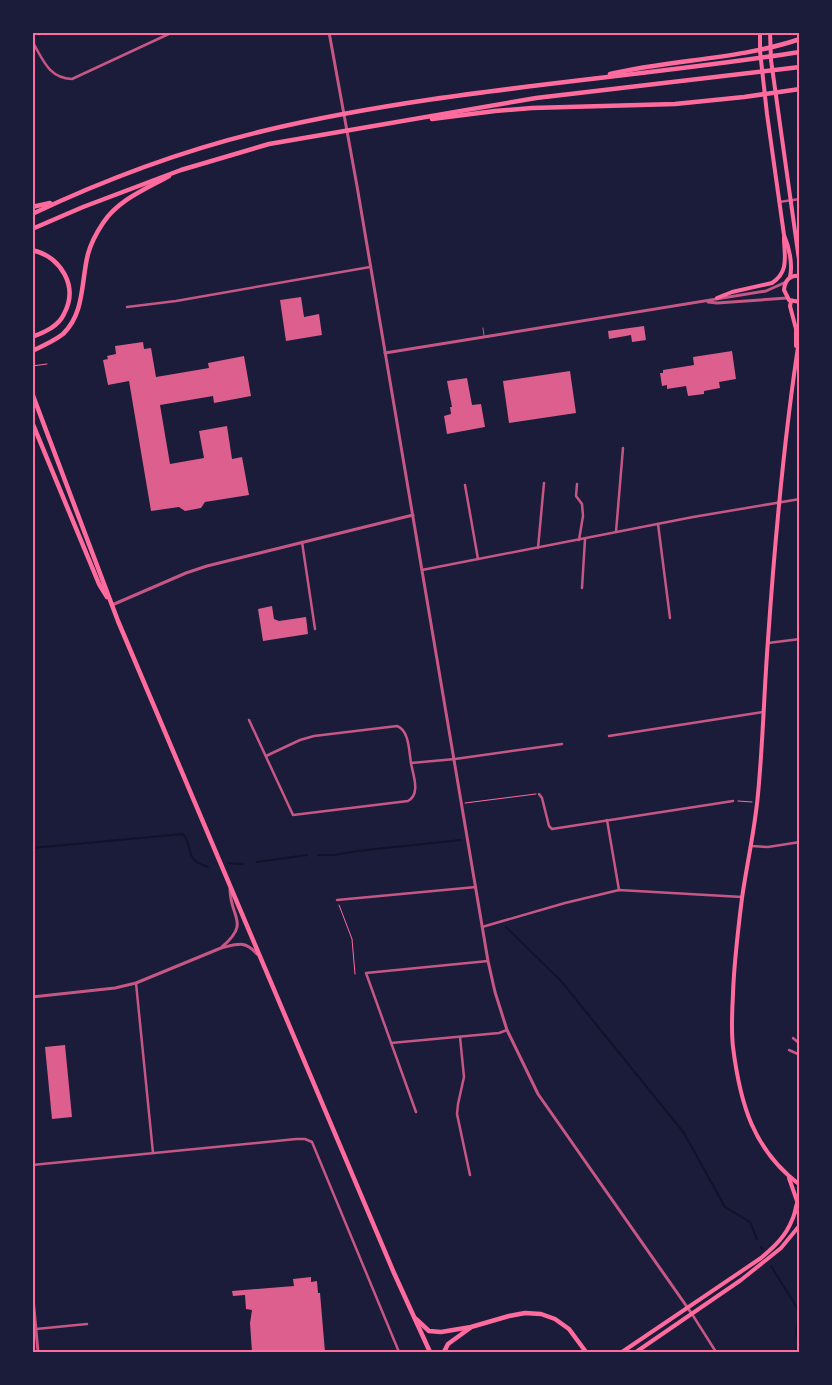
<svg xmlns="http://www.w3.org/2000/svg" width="832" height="1385" viewBox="0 0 832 1385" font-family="Ubuntu,sans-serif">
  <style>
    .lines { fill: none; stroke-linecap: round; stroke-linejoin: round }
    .stream { stroke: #12122b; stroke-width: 2 }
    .building { fill: #dd5f8e }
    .path { stroke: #ff6b9d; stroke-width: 1 }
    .service { stroke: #c65784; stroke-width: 1 }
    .minor { stroke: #c65784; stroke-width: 2.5 }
    .tertiary { stroke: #c65784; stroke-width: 3 }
    .secondary { stroke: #ff6b9d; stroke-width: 4 }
    .trunk { stroke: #ff6b9d; stroke-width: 4.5 }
    .neatline { fill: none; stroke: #ff6b9d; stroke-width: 2 }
  </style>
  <rect width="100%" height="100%" fill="#1b1b3a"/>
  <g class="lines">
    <!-- stream -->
    <g class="stream">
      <path d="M32,848L183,834C191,841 187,856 197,862C200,864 204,866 208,867"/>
      <polyline points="318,855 334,855 357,851 461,840"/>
      <polyline points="257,862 307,855"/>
      <polyline points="228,863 243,864"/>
      <polyline points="506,927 561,981 684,1133 725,1207 750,1222 757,1239"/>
      <polyline points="761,1247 762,1249"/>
      <polyline points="771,1266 796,1306 799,1314 796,1333 800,1344"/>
    </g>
  </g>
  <!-- building -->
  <g class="building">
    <polygon points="301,297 304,317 319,314 322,335 286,341 280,300"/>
    <polygon points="644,326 646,340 632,342 631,335 609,339 608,331"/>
    <polygon points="143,342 144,349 151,348 156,377 209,368 208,363 244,356 251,396 214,403 213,396 160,405 170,464 204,458 199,431 227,426 232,459 242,457 249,495 205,502 201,508 185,511 179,507 151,511 129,381 108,385 103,360 108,359 107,356 116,354 115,346"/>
    <polygon points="732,351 736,379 719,382 720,388 704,391 704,394 688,396 686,386 667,389 667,385 662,386 660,373 663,373 663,370 694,365 693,357"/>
    <polygon points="570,371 576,413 509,423 503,381"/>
    <polygon points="467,378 472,405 481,404 485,427 447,434 444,416 451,414 450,407 452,407 447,381"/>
    <polygon points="272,606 274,619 279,621 306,617 308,634 263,641 258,609"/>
    <polygon points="65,1045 72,1117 52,1119 45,1047"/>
    <polygon points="311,1277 311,1282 317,1281 318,1293 320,1293 325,1352 252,1352 250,1323 252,1310 246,1309 245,1295 233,1296 232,1291 294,1286 293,1279"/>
  </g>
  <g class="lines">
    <!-- path -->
    <g class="path">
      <polyline points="32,366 47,364"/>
      <polyline points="738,801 752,802"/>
      <polyline points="465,803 536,794"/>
      <polyline points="339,905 352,939 355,974"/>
    </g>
    <!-- service -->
    <polyline class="service" points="483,328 484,336"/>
    <!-- minor -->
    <g class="minor">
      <path d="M32,41C43,59 48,78 72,79L173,32"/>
      <polyline points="779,202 800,199"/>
      <polyline points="127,307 176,301 370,267"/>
      <polyline points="577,484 576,496 582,504 583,516 579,540"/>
      <polyline points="465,485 478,559"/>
      <polyline points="658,524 670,618"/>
      <polyline points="616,532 623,448"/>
      <polyline points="302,542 315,629"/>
      <polyline points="538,548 544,483"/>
      <polyline points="422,570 693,517 800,499"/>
      <polyline points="582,588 585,539"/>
      <polyline points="768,643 800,639"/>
      <path d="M249,720L293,815L408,801C421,794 413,775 411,763"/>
      <polyline points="609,736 763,712"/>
      <path d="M266,756L300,740L314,736L397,726C409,730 409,751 411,763L455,759L562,744"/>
      <polyline points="539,794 542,798 549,826 552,829 733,801"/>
      <polyline points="607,820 619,890"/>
      <polyline points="751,846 768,847 800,842"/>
      <polyline points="337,900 476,887"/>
      <polyline points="482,927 565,903 619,890 742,897"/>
      <polyline points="136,983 153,1153"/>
      <polyline points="460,1037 464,1077 458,1104 457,1114 470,1175"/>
      <polyline points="793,1038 800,1044"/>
      <polyline points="391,1043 499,1033 507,1030"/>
      <polyline points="789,1050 800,1055"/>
      <polyline points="416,1112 366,973 488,961"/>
      <polyline points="32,1165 296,1139 305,1139 312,1142 399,1352"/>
      <polyline points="692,1314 716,1352"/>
      <polyline points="36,1329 87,1324"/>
    </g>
    <!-- tertiary -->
    <g class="tertiary">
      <polyline points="329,32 357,186 488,961 495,992 507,1030 538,1094 692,1314"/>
      <polyline points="708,302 717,303 787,298"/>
      <polyline points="385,353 766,291 786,282"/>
      <polyline points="112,605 186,573 207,566 413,515"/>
      <path d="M222,947C251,922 230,918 230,889"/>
      <path d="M32,997L115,988L136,983L221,948C238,944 245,940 257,954"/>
      <polyline points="32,1287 38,1352"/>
    </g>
    <!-- secondary -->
    <g class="secondary">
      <path d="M760,32V51L767,114L784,235C789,247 793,264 790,277"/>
      <polyline points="770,32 771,60 800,267"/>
      <path d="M800,276C790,275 785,280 784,290L789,300L800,302"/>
      <path d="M717,298L732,292L772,283C790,271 784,255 784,237"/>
      <polyline points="791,301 790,306 796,329 796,346"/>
      <path d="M800,334C784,436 775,538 768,640C764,691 763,743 758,794C755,829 747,863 742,898C738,930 734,962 733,994C732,1012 731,1030 733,1047C740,1103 753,1150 800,1185"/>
      <polyline points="789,1178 797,1201"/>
      <polyline points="796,1208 800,1216"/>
      <path d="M622,1352L761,1258C774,1247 786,1236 792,1220C796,1213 795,1204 800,1197"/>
      <polyline points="636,1352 741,1280 781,1248 800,1225"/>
    </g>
    <!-- trunk -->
    <g class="trunk">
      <path d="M610,74C672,59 738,60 800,39"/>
      <polyline points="432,119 495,111 532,108 675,104 744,97 800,89"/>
      <polyline points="32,207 50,203"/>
      <path d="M32,214C106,179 184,150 263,131C439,89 621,80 800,52"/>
      <polyline points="32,229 83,207 181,170 269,144 536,98 800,67"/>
      <path d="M32,250C61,257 79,286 64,314C58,327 44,332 32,337"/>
      <path d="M32,351C43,346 54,341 63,334C85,313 81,281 88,254C91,243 97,232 103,223C118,200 146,189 169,176"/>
      <polyline points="32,393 118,621 394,1273 430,1352"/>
      <polyline points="32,422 99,584 107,597"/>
      <polyline points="416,1319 429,1331 441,1332 471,1327 509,1316 525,1313 541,1314 555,1319 569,1329 586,1352"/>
      <polyline points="444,1352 448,1344 470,1328"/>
    </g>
  </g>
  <!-- border -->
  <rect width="832" height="1385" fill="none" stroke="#1b1b3a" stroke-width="68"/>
  <rect x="34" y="34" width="764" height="1317" class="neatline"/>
</svg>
